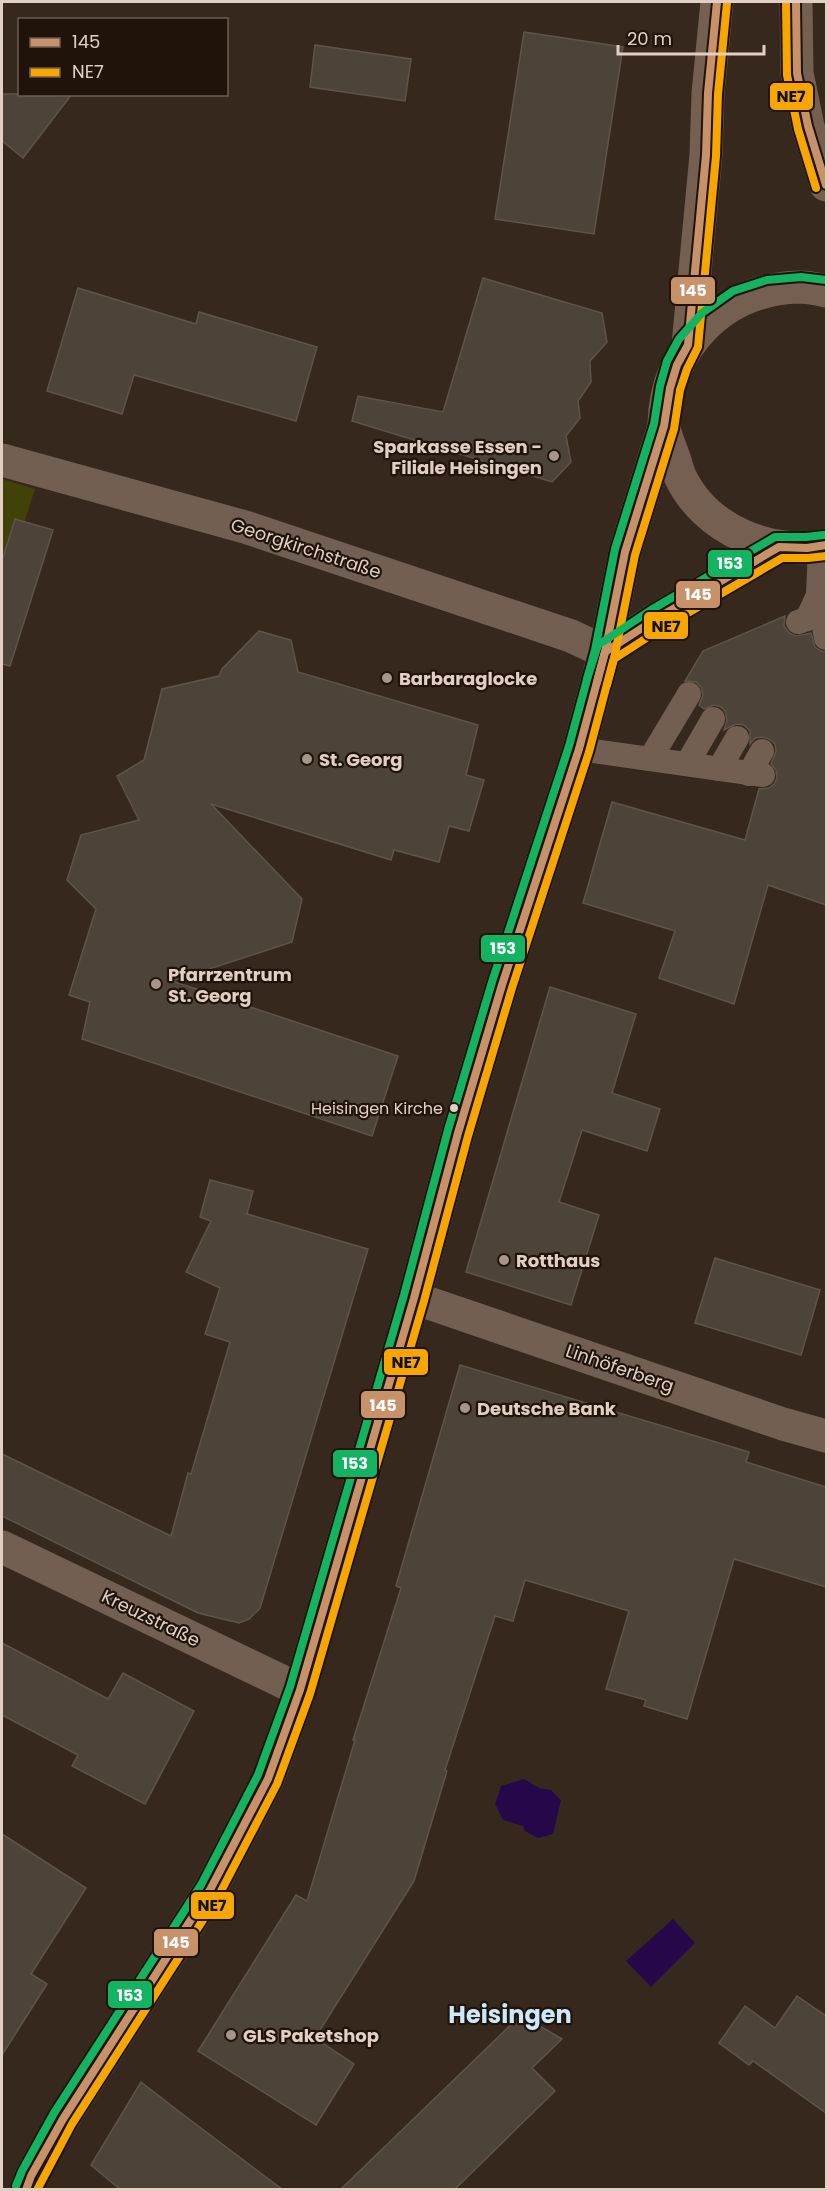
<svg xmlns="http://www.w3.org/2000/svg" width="828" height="2191" viewBox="0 0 828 2191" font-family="Poppins,sans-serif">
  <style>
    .green { fill: #404208 }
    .water { fill: #26084a }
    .building { fill: #4e4338; stroke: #5f5449; stroke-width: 1.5 }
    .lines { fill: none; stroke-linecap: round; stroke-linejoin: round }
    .lane { stroke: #725f52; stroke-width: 24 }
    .street { stroke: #725f52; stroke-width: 33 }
    .secondary { stroke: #755f50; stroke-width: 33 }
    .bus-1-casing { stroke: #1f130a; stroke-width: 12 }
    .bus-2-casing { stroke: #1f130a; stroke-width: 12 }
    .bus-3-casing { stroke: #1f130a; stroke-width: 12 }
    .bus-1 { stroke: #c7916a; stroke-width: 8 }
    .bus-2 { stroke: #f7a600; stroke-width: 8 }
    .bus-3 { stroke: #13b361; stroke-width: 8 }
    .poi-dot { fill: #a69589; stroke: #1f130a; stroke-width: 2 }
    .bus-dot { fill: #e2cfc3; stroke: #1f130a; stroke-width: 2 }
    .labels { text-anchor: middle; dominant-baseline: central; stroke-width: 4.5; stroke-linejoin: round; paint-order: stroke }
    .bus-label { font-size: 16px; fill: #e2cfc3; stroke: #1f130a; text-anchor: end }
    .poi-label { font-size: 18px; font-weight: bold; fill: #e2cfc3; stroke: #1f130a; text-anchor: start }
    .street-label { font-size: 18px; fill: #e2cfc3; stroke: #1f130a }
    .district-label { font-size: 24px; font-weight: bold; fill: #cbe9fb; stroke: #1f130a }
    .line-badge { stroke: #1f130a; stroke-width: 2 }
    .badge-label { font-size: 16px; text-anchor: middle; font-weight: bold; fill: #fff }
    .pale-badge-label { font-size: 16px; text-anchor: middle; font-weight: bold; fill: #111 }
  </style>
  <rect width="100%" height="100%" fill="#37281d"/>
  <!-- green -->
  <polygon class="green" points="2,479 35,489 2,591"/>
  <!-- water -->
  <g class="water">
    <polygon points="524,1779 539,1788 551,1790 561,1800 553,1834 538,1838 525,1831 523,1826 503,1820 495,1804 501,1786"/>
    <polygon points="673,1919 695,1943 651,1987 626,1961"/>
  </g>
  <!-- building -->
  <g class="building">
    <polygon points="524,32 623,47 594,234 495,219"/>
    <polygon points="315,45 411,59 405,101 310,87"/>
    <polygon points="2,94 72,94 23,158 2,141"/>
    <polygon points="483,278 602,313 607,342 590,361 591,382 578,401 580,418 566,436 571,462 552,482 352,421 358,396 443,412"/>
    <polygon points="78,288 196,324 199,312 317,347 296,421 134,375 122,414 47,391"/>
    <polygon points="15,519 53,530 10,666 2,664 2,561"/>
    <polygon points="785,616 784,626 789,633 796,636 811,633 815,647 821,651 826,652 826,905 768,885 734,1004 659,978 675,931 583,903 612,802 745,840 759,789 769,788 774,784 777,778 776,770 771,764 776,751 775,744 769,739 762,737 755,738 750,744 750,731 744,725 736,724 724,730 727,720 725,711 721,707 714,705 704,709 699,705 703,695 701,687 696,682 685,681 703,651"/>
    <polygon points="259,631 291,640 298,672 478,725 466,775 484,780 469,831 449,826 439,862 394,850 391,860 211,804 302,899 292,942 172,981 398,1056 372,1136 82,1039 90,1002 69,995 96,909 67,880 81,835 139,820 117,776 144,760 162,689 219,676 222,669"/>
    <polygon points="550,987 636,1014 612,1093 660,1109 647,1151 582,1130 559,1202 599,1215 571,1305 466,1272"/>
    <polygon points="210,1180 253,1191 247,1214 368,1249 260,1608 249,1619 239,1623 198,1613 2,1516 2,1454 171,1536 188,1473 191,1474 230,1342 205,1334 220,1288 186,1272 211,1221 200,1217"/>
    <polygon points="715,1258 820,1290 801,1355 695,1323"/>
    <polygon points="460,1365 749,1452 746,1462 826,1487 826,1587 734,1559 687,1719 644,1706 646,1700 606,1689 629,1611 525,1580 513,1621 495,1616 445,1770 447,1771 414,1881 315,2038 354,2064 316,2125 198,2051 296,1895 307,1901 355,1740 353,1740 401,1588 396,1586"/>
    <polygon points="2,1643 108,1699 123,1673 194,1711 145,1804 72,1766 78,1755 2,1715"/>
    <polygon points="2,1834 86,1888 31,1974 47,1984 2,2055"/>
    <polygon points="797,1996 826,2016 826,2113 753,2061 749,2065 719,2043 745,2006 775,2028"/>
    <polygon points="521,2015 562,2039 532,2068 555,2091 454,2190 340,2190"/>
    <polygon points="141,2082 181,2113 283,2190 121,2190 91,2165"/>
  </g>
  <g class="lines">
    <!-- lane -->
    <g class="lane">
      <polyline points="820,547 818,595 826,638"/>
      <polyline points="798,622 807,619 818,595"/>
      <polyline points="579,749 763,775"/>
      <polyline points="650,759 689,694"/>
      <polyline points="687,764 713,719"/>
      <polyline points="719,769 737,738"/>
      <polyline points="749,774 762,751"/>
    </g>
    <!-- street -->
    <g class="street">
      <polyline points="2,460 245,527 571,636 605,652"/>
      <polyline points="605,652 656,619 779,547"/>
      <polyline points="414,1298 783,1424 826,1436"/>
      <polyline points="2,1547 300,1690"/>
      <polyline points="26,2190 31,2176 63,2119 210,1890 268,1779 300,1690 414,1298 458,1133 502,985 579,749 605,652 625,552 664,426"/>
    </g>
    <!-- secondary -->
    <g class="secondary">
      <polyline points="796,2 797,73 808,126 826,185"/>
      <path d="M826,291C818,289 808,287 799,287C722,289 666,347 664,424C664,434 670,446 673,455C676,462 677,470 680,476C705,530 771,557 826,545"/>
      <polyline points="688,345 706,155 708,93 717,2"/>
    </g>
    <!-- bus-1 casing -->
    <g class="bus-1-casing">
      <g id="bus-1">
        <polyline points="796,2 797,73 808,126 826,185"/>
        <polyline points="597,682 605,652 656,619 779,547 807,548 826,545"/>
        <polyline points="26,2190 31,2176 63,2119 210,1890 268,1779 300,1690 414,1298 458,1133 502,985 579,749 605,652 625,552 664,426 670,388 677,365 688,345 706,155 708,93 717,2"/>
      </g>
    </g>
    <!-- bus-2 casing -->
    <g class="bus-2-casing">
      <g id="bus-2">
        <polyline points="786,2 787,75 798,129 816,188"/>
        <polyline points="607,685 614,659 662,628 782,558 808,558 826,556"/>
        <polyline points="37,2190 72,2124 219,1895 277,1784 310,1694 424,1301 468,1136 512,988 589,752 615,654 635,555 674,429 680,390 687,369 698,347 716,156 718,94 727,3"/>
      </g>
    </g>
    <!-- bus-3 casing -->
    <g class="bus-3-casing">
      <g id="bus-3">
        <polyline points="587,679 598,645 651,610 775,537 806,537 824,535"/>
        <polyline points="16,2186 22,2171 54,2113 201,1885 258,1775 290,1687 404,1295 448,1130 492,982 569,746 595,650 615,549 654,424 660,386 667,361 679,339 702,313 733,291 767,280 801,277 826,280"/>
      </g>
    </g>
    <!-- bus-1 -->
    <use href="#bus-1" class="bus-1"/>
    <!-- bus-2 -->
    <use href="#bus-2" class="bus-2"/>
    <!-- bus-3 -->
    <use href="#bus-3" class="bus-3"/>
  </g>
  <!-- markers -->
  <g class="poi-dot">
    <circle cx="554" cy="456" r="6"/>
    <circle cx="387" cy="678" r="6"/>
    <circle cx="307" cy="759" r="6"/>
    <circle cx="156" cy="984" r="6"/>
    <circle cx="504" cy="1260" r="6"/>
    <circle cx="465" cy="1408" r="6"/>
    <circle cx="231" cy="2035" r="6"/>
  </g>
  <circle class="bus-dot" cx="454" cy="1108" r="5"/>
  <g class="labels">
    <!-- bus labels -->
    <g class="bus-label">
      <text x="443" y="1108">Heisingen Kirche</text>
    </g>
    <!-- poi labels -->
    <g class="poi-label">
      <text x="542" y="446" text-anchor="end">Sparkasse Essen -<tspan x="542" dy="21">Filiale Heisingen</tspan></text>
      <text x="399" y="678">Barbaraglocke</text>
      <text x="319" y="759">St. Georg</text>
      <text x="168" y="974">Pfarrzentrum<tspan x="168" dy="21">St. Georg</tspan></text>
      <text x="516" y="1260">Rotthaus</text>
      <text x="477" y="1408">Deutsche Bank</text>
      <text x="243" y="2035">GLS Paketshop</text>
    </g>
    <!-- street labels -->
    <g class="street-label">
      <text transform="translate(306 548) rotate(18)">Georgkirchstraße</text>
      <text transform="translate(620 1368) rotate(19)">Linhöferberg</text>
      <text transform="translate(151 1618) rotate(26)">Kreuzstraße</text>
    </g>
    <!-- district labels -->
    <g class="district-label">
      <text x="510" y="2014">Heisingen</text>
    </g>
  </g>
  <g class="line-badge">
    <rect x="769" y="82" width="45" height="29" rx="6" fill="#f7a600"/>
    <rect x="670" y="276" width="46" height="29" rx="6" fill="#c7916a"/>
    <rect x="707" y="549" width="46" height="29" rx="6" fill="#13b361"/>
    <rect x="675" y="580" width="46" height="29" rx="6" fill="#c7916a"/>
    <rect x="643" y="611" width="46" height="29" rx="6" fill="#f7a600"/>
    <rect x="480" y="934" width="46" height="29" rx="6" fill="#13b361"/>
    <rect x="383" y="1348" width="46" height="28" rx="6" fill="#f7a600"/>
    <rect x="360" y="1390" width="46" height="29" rx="6" fill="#c7916a"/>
    <rect x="332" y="1449" width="46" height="29" rx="6" fill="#13b361"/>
    <rect x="190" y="1891" width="45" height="29" rx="6" fill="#f7a600"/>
    <rect x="153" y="1928" width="46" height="29" rx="6" fill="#c7916a"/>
    <rect x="107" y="1980" width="46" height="29" rx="6" fill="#13b361"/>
  </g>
  <g class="badge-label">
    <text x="693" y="296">145</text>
    <text x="730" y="569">153</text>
    <text x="698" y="600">145</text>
    <text x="503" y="954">153</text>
    <text x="383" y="1411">145</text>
    <text x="355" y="1469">153</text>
    <text x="176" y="1948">145</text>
    <text x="130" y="2001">153</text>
  </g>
  <g class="pale-badge-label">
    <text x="791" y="102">NE7</text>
    <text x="666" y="632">NE7</text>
    <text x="406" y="1368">NE7</text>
    <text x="212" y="1911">NE7</text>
  </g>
  <!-- border -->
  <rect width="828" height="2191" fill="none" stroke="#e2cfc3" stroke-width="6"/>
  <!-- legend -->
  <rect x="18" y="18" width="210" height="78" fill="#1f130a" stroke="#6d5e54" stroke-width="1.5"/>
  <rect x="30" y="38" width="30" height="9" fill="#c7916a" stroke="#6d5e54" stroke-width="1.5"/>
  <text x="72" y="48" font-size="18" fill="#e2cfc3">145</text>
  <rect x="30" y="68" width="30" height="9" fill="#f7a600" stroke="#6d5e54" stroke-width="1.5"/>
  <text x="72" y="78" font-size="18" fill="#e2cfc3">NE7</text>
  <!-- scale -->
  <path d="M618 45v9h146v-9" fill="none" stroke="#e2cfc3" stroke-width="3"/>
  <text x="627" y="45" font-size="18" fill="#e2cfc3" stroke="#1f130a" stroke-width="4.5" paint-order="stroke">20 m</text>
</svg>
